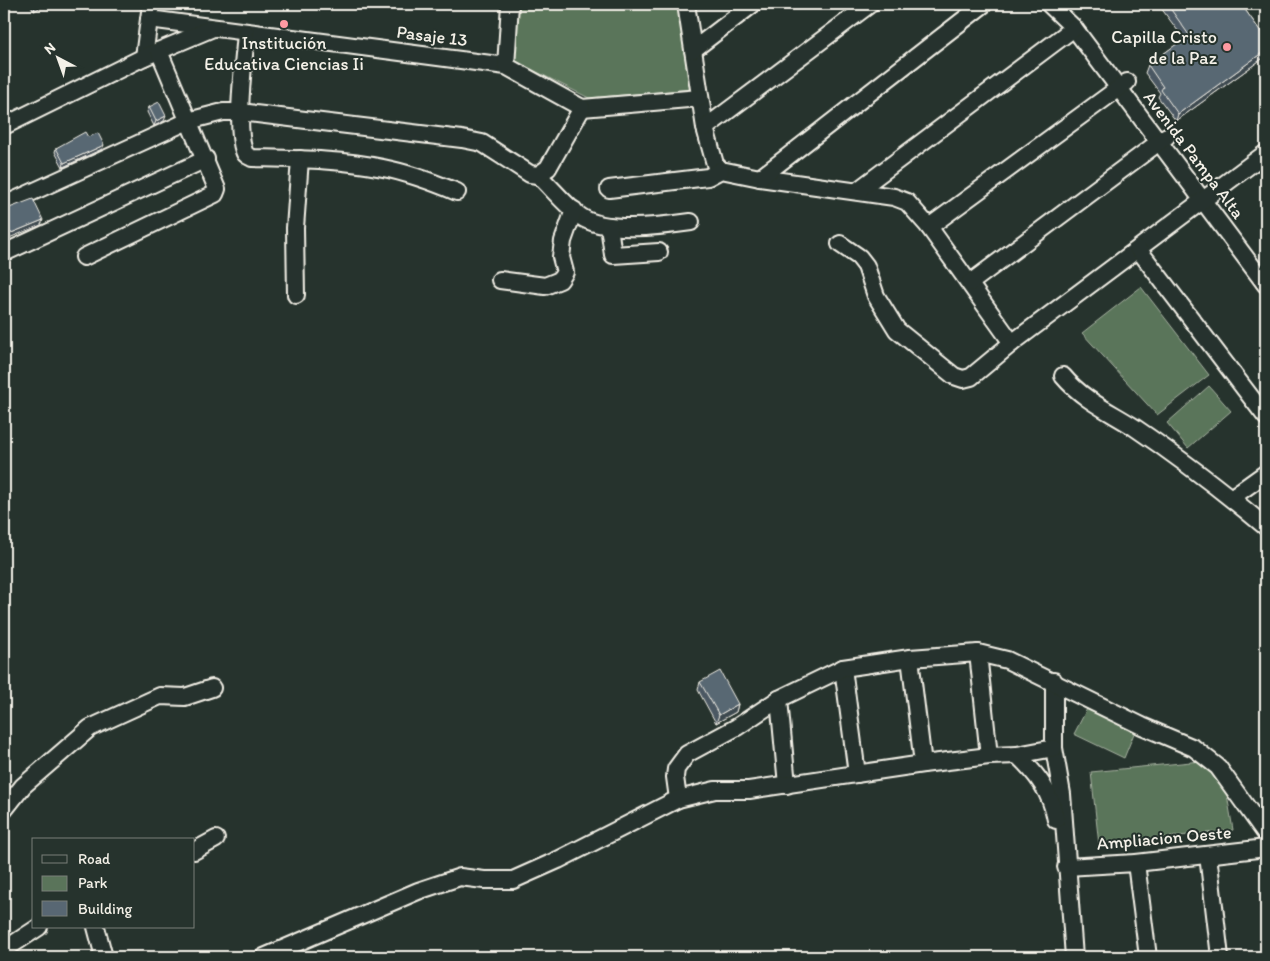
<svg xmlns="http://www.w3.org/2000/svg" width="1270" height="961" viewBox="0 0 1270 961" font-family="Itim,sans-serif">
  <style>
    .green { fill: #5a745a; stroke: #a7b2a1 }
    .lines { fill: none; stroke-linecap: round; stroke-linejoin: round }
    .minor-casing { stroke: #f4f1e8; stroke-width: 20 }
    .minor { stroke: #26332d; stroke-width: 16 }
    .wall { fill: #4c5963; stroke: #f4f1e8 }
    .shaded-wall { fill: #3e4850; stroke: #f4f1e8 }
    .building { fill: #586773; stroke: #f4f1e8 }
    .poi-dot { fill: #ff9aa2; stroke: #26332d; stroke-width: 2 }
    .labels { text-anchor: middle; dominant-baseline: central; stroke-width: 4; stroke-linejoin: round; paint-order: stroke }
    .street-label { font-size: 18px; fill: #f4f1e8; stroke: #26332d }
    .poi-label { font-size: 18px; fill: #f4f1e8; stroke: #26332d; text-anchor: end }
  </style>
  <rect width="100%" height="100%" fill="#26332d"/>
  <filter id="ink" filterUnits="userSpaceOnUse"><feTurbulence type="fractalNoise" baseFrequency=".02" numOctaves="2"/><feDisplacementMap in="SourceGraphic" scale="10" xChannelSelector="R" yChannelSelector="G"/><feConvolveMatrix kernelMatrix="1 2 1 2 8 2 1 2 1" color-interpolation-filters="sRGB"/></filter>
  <g filter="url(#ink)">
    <!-- green -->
    <g class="green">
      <polygon points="518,4 682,4 693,89 589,98 515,61"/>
      <polygon points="1141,287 1209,375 1157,415 1082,333"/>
      <polygon points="1209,386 1231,411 1188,448 1167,423"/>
      <polygon points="1090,703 1137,726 1124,758 1074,734"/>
      <polygon points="1221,759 1233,830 1099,845 1091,772"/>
    </g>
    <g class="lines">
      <!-- minor casing -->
      <g class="minor-casing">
        <g id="minor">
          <polyline points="686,4 705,128 715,164 721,170 760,178 894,197 907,202 929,227 1012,343"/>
          <polyline points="1049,4 1074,28 1266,285"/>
          <polyline points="149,19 506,66 582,108 700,98"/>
          <path d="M246,33C244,60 235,127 244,151C245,155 248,156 252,158C295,159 341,159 383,168C409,173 433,182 457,192"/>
          <polyline points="693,50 753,4"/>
          <polyline points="144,57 151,4"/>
          <polyline points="506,66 510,4"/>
          <polyline points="4,126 144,57 213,28"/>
          <polyline points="705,128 870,4"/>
          <path d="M538,175C552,188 565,205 580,216C604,234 663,226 691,222"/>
          <polyline points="760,178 984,4"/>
          <polyline points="609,189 708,177 721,170"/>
          <polyline points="857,191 1074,28"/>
          <polyline points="4,205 188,121 223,112 240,112 462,139 482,143 530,174 538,175 548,168 582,108"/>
          <polyline points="609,226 613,255 659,252"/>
          <polyline points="929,227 1127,82"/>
          <polyline points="840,244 859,257 866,266 876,296 897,330 954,376 963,379 971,377 1012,343 1266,153"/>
          <polyline points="1138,249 1266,417"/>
          <polyline points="4,253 206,159"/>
          <polyline points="84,257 215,194 217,189 159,51"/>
          <polyline points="500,280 545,286 560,280 565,272 561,257 563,241 574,210"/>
          <polyline points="970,283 1167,136"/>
          <polyline points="296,295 295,228 300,159"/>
          <path d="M1063,376C1083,400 1109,411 1134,427C1180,458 1224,492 1266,527"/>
          <polyline points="1231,498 1266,473"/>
          <polyline points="978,653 989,756"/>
          <polyline points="910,658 923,764"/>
          <polyline points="843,668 857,774"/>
          <polyline points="1054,681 1054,748 1062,794 1074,957"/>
          <polyline points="779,699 787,785"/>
          <path d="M1017,755C1037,774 1051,792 1056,820"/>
          <polyline points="678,799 675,777 676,769 687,754 737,727 779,699 843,668 910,658 978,653 1007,660 1142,726 1194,748 1218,767 1266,834"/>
          <polyline points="4,810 23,786 90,728 160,696 185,697 212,688"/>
          <polyline points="194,851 216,839"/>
          <polyline points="1208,855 1220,957"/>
          <polyline points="1136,863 1148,957"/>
          <polyline points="1066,867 1136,863 1266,848"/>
          <polyline points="96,927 104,957"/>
          <polyline points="4,950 39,927"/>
          <polyline points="264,957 418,891 460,877 484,880 513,880 558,860 678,799 715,790 749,790 923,764 989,756 1017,755 1054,748"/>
        </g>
      </g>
      <!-- minor -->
      <use href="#minor" class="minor"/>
    </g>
    <!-- wall -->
    <g class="wall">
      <polygon points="4,4 13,4 6,16 4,15"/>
      <polygon points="29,4 46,4 34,11"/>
      <polygon points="1158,4 1241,4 1266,39 1266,56 1176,121 1158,97 1160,93 1145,73 1148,65 1184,39"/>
      <polygon points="149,107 164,121 154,126 147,112"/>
      <polygon points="88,137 102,149 63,167 55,152 56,148"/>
      <polygon points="700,682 738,704 736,712 716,723 698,690"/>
    </g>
    <!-- shaded-wall -->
    <g class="shaded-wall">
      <polygon points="40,4 46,4 34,11 35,7"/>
      <polygon points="81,4 101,4 101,6"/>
      <polygon points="186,4 213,4 212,7"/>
      <polygon points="1266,50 1266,56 1176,121 1178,114"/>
      <polygon points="166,116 164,121 154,126 156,121"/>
      <polygon points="104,145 102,149 63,167 64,163"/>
      <polygon points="43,220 41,225 4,240 4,236"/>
      <polygon points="738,704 736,712 716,723 719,715"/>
    </g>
    <!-- building -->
    <g class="building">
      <polygon points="4,4 12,4 8,11 4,9"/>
      <polygon points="33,4 40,4 35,7"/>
      <polygon points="1167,4 1241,4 1266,39 1266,50 1178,114 1161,90 1163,87 1148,65 1189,35"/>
      <polygon points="159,102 166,116 156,121 149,107"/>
      <polygon points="85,132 88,137 98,133 104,145 64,163 56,148"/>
      <polygon points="33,199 43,220 4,236 4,210"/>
      <polygon points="720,671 738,704 719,715 700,682"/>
    </g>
  </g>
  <!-- markers -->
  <g class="poi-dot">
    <circle cx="284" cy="24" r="5"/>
    <circle cx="1227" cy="47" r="5"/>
  </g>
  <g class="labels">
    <!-- street labels -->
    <g class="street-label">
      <text transform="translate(432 36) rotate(7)">Pasaje 13</text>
      <text transform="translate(1194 155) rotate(53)">Avenida Pampa Alta</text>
      <text transform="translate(1164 838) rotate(-5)">Ampliacion Oeste</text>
    </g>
    <!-- poi labels -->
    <g class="poi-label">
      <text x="1217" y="37">Capilla Cristo<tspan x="1217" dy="21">de la Paz</tspan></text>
      <text x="284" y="43" text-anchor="middle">Institución<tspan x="284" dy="21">Educativa Ciencias Ii</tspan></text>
    </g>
  </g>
  <!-- margin -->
  <rect width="1270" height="961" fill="none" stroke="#26332d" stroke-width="20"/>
  <rect x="10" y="10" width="1250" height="941" fill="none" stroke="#f4f1e8" stroke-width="2" filter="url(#ink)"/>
  <!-- legend -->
  <rect x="32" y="838" width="162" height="90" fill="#26332d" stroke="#787f78"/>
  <rect x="42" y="855" width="25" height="8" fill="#26332d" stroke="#787f78"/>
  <text x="78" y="864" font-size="15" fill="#f4f1e8">Road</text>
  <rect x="42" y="876" width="25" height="15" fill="#5a745a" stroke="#787f78"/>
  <text x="78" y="888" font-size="15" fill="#f4f1e8">Park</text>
  <rect x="42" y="901" width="25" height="15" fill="#586773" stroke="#787f78"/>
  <text x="78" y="914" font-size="15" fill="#f4f1e8">Building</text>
  <!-- north arrow -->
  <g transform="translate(58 58) rotate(319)" stroke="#26332d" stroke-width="4" paint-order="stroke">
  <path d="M0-4L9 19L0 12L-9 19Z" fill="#f4f1e8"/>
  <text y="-8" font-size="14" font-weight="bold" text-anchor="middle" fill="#f4f1e8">N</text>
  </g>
</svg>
